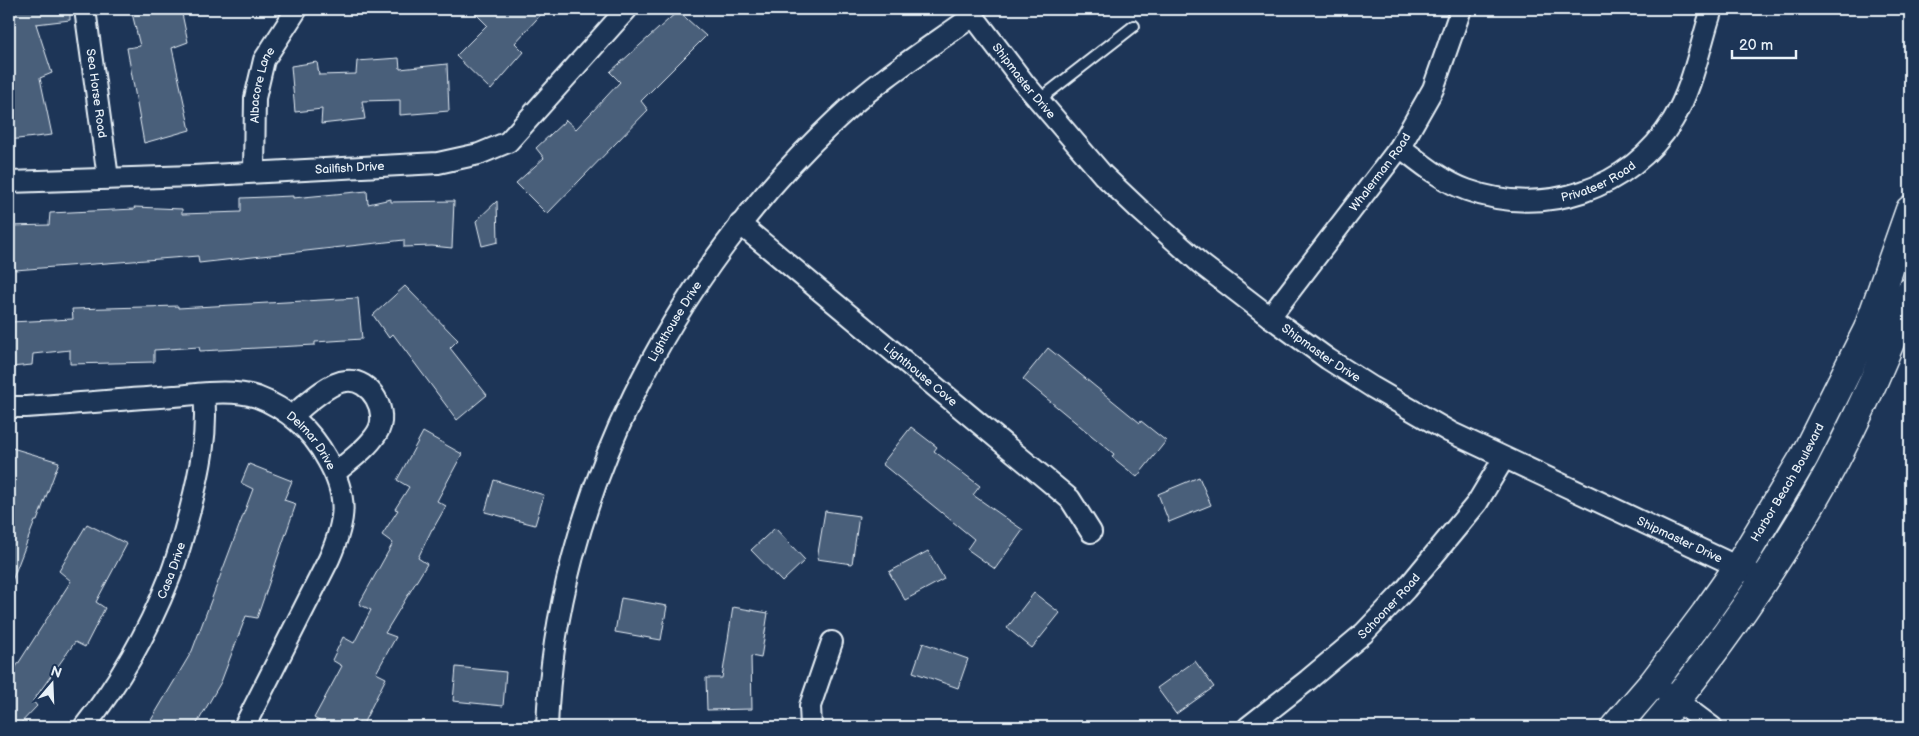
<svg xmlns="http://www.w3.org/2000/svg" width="1919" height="736" viewBox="0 0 1919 736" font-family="'Balsamiq Sans',sans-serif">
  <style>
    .building { fill: #495e7a; stroke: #e8f1f8 }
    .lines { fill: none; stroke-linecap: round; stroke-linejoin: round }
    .service-casing { stroke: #e8f1f8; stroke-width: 14 }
    .minor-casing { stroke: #e8f1f8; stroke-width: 24 }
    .secondary-casing { stroke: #e8f1f8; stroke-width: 31 }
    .service { stroke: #1d3557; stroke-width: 10 }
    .minor { stroke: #1d3557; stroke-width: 20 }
    .secondary { stroke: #1d3557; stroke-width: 28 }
    .labels { text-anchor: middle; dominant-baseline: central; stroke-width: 4; stroke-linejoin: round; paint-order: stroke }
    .street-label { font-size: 12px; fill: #e8f1f8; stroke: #1d3557 }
  </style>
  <rect width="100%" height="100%" fill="#1d3557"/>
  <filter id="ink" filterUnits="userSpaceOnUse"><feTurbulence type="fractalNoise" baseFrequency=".02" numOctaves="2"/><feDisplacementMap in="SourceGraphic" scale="10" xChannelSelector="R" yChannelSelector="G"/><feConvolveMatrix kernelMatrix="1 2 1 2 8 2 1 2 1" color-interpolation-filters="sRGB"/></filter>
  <g filter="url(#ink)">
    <!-- building -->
    <g class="building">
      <polygon points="9,9 70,9 70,20 36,24 52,73 40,78 52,135 9,140"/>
      <polygon points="131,9 181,9 188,42 172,48 190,130 144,143 127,48 140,46"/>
      <polygon points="471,9 546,9 515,43 524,52 491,90 456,56 487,25"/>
      <polygon points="678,11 706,36 641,101 648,110 547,214 516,183 544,158 536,148 566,120 576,129 620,82 610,72"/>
      <polygon points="399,58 400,69 447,64 449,111 400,115 400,100 362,101 365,119 321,124 322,109 295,112 291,66 317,62 319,75 356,74 357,61"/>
      <polygon points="367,191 368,204 391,199 391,202 454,201 452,248 432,246 404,247 404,240 199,263 198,256 15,270 10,226 49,225 50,213 135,209 134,207 182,209 182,214 241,212 241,198 293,196 293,198"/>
      <polygon points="497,201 498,242 482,246 476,221"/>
      <polygon points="405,286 458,340 450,348 487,395 457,420 393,334 389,338 373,315"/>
      <polygon points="358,298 362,339 315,342 315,345 200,351 199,347 154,350 154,362 70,364 70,350 33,354 32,365 11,367 10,322 73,319 72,309 178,306 178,308"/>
      <polygon points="1048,348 1140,423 1141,421 1166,441 1137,477 1112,457 1114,454 1023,379"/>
      <polygon points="911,427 937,447 934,451 980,486 973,495 1023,530 995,569 967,549 974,539 882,464"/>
      <polygon points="423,432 462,454 437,501 446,506 433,529 432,529 418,558 427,564 385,633 396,637 376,673 386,678 362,726 354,720 349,727 330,727 314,718 342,666 332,660 343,637 354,643 371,610 359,604 393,543 382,535 398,510 395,509 409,487 397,480"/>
      <polygon points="9,447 59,462 37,521 35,521 10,586"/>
      <polygon points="249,464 292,481 284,500 296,504 257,618 246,616 221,682 195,727 147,727 192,651 253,489 241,483"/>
      <polygon points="1199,477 1211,505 1169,522 1158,494"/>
      <polygon points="494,480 544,495 535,525 485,512"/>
      <polygon points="825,511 859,516 852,564 817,559"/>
      <polygon points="87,524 127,544 96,602 105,608 85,647 75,642 33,701 37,706 17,727 9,720 9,678 71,581 59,571"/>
      <polygon points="775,528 805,560 782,582 751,550"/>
      <polygon points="928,551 944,579 905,600 889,572"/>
      <polygon points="1034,593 1060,613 1032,648 1007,628"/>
      <polygon points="621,598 667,606 661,640 615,632"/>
      <polygon points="733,607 768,613 761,658 751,656 752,709 707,710 706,678 722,678"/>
      <polygon points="923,643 968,659 958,688 913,672"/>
      <polygon points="1195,661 1214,687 1176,714 1157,688"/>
      <polygon points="456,667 506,672 503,706 453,701"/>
    </g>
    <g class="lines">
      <!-- service casing -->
      <g class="service-casing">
        <polyline id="service" points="1039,100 1134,26"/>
      </g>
      <!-- minor casing -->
      <g class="minor-casing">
        <g id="minor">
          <path id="s1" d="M85,9L108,178"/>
          <path id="s2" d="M968,9L1025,84L1103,175L1140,210L1201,264L1270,317L1328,359L1372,387L1450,432L1751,573"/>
          <path id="s3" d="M1400,147C1421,163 1442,181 1467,190C1544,218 1630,190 1673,120C1693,87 1700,45 1712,9"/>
          <path id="s4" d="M254,172L255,98L264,60L297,9"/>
          <path id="s5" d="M9,182L193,176L438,163L479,154L508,142L627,9"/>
          <path id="s6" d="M740,224L1070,499L1091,532"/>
          <path id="s7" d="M1270,317L1400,147L1433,89L1461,9"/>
          <path id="s8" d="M9,407H26C75,404 125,399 174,396C200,394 232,389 257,397C287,408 312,431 327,459C349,497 346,520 329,559L244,727"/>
          <path d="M292,416C305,405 329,382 346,381C371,378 390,413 377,433C367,449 349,461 335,473"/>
          <polyline points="1653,683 1712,727"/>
          <path id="s9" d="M84,727C119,683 148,632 169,579C178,557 184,533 190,510C200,471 208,434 204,394"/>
          <path id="s10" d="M547,727C555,500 673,272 838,118C879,79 927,49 973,16"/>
          <polyline points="811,727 810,706 832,642"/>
          <path id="s11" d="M1248,727L1308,680L1364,633L1406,589L1477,503L1504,458"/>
        </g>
      </g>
      <!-- secondary casing -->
      <g class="secondary-casing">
        <g id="secondary">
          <path id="s12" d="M1615,727L1653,683L1705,614L1738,567L1804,457L1868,329L1910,210"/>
          <path d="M1654,727C1708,663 1757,593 1801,521C1845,449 1880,371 1910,292"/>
        </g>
      </g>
      <!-- service -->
      <use href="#service" class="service"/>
      <!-- minor -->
      <use href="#minor" class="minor"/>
      <!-- secondary -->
      <use href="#secondary" class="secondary"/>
    </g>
  </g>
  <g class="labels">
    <!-- street labels -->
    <g class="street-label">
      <text stroke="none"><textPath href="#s2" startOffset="91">Shipmaster Drive</textPath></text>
      <text stroke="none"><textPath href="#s4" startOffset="88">Albacore Lane</textPath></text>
      <text stroke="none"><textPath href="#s1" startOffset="85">Sea Horse Road</textPath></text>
      <text stroke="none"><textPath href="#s5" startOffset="341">Sailfish Drive</textPath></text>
      <text stroke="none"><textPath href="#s7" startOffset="182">Whalerman Road</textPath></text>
      <text stroke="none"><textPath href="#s3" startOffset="216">Privateer Road</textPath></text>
      <text stroke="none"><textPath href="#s10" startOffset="430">Lighthouse Drive</textPath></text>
      <text stroke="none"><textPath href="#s2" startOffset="496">Shipmaster Drive</textPath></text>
      <text stroke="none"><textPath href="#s6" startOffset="235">Lighthouse Cove</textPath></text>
      <text stroke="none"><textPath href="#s8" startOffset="320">Delmar Drive</textPath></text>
      <text stroke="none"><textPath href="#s12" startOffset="300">Harbor Beach Boulevard</textPath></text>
      <text stroke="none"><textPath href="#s2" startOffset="901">Shipmaster Drive</textPath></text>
      <text stroke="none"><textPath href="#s9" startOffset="180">Casa Drive</textPath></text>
      <text stroke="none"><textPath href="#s11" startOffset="186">Schooner Road</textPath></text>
    </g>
  </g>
  <!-- margin -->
  <rect width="1919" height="736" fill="none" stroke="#1d3557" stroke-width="30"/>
  <rect x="15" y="15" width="1889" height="706" fill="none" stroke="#e8f1f8" stroke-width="2" filter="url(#ink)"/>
  <!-- north arrow -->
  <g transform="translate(52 684) rotate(19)" stroke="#1d3557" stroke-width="4" paint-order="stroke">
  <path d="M0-4L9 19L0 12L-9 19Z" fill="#e8f1f8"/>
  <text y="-8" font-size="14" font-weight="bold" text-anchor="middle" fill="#e8f1f8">N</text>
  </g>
  <!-- scale -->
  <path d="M1732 50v8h64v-8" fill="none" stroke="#e8f1f8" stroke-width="2.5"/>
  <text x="1739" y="50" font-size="15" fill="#e8f1f8" stroke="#1d3557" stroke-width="4" paint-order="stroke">20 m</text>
</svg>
